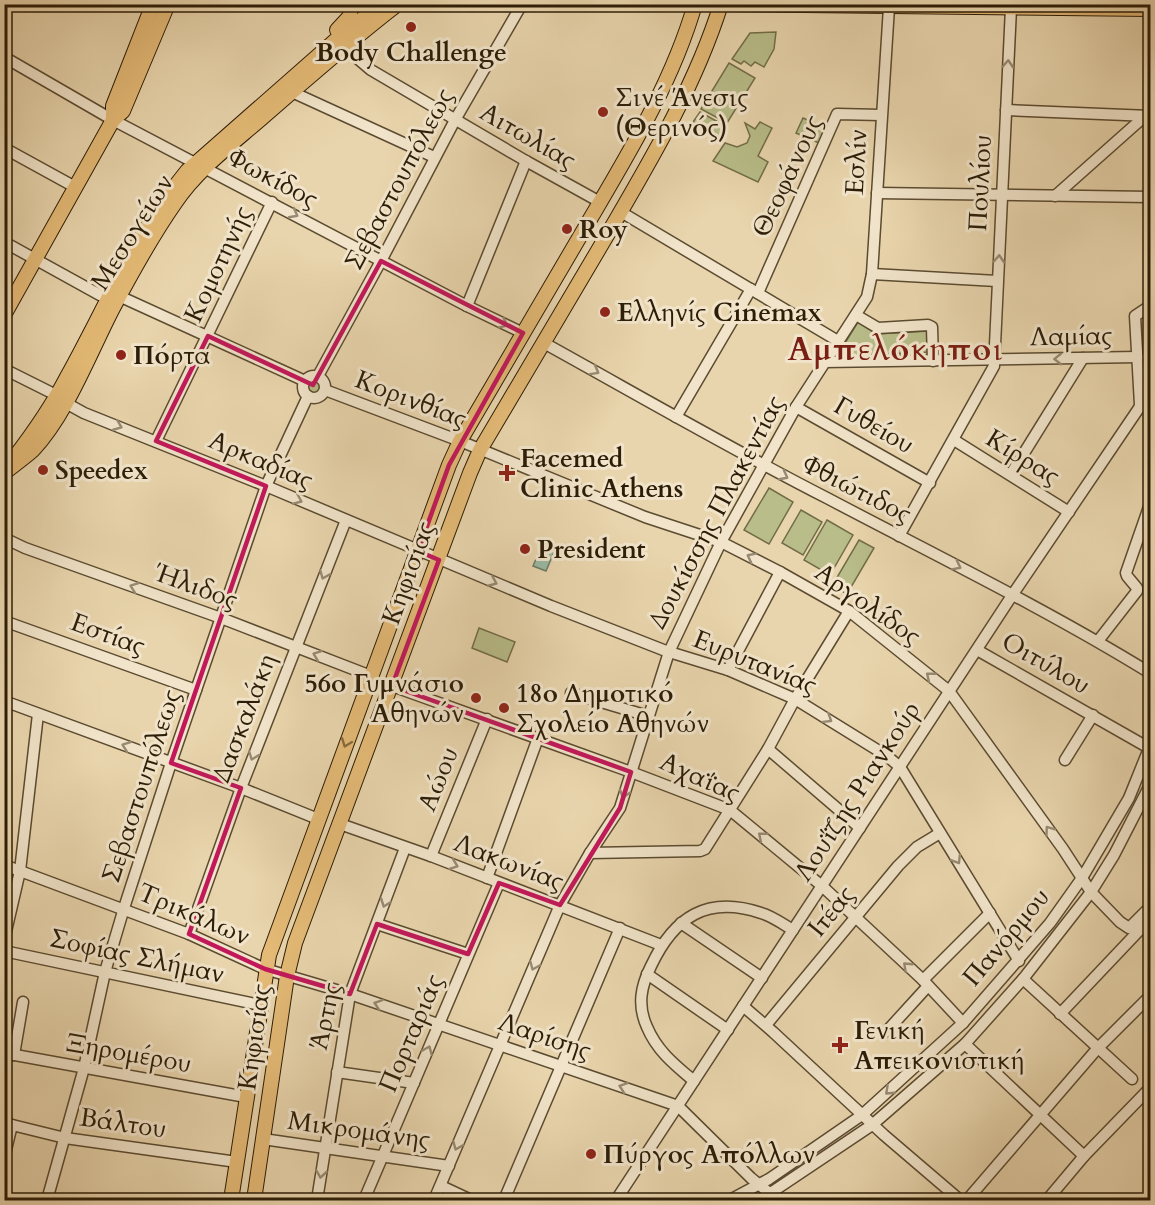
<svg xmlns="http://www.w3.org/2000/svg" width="1155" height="1205" viewBox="0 0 1155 1205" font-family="Cardo,serif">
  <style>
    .green { fill: #b8bd89; stroke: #726d48; stroke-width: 1.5 }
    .water { fill: #99b9a5; stroke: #6d7b66; stroke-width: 1.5 }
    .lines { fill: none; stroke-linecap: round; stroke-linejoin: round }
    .minor-casing { stroke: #5b4b30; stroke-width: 13 }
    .major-casing { stroke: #2c1d07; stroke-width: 16 }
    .minor { stroke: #f1e4ca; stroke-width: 10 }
    .major { stroke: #e4ba76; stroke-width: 14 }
    .oneway { stroke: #988a72 }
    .oneway2 { stroke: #886c3e }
    .marked { fill: none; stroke: #c2185b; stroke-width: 4.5; stroke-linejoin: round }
    .poi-dot { fill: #8f2418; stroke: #f1e4ca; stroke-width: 2 }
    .labels { text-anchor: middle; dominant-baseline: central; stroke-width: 6; stroke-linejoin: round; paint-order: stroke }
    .poi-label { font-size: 26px; font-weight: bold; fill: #2c1d07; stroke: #f1e4ca; text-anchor: start }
    .street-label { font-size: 26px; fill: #2c1d07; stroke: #f1e4ca }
    .district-label { font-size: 32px; font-weight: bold; letter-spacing: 1.5px; fill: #7a1f14; stroke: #f1e4ca }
  </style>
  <rect width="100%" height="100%" fill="#e9d5ad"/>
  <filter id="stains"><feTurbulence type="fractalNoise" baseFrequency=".00333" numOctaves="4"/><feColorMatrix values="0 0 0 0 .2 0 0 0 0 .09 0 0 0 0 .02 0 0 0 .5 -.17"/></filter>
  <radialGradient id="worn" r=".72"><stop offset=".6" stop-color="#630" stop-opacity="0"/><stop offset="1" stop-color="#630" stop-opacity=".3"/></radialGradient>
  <!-- green -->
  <g class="green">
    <polygon points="776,32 774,49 764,67 755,62 751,66 744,61 741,64 732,59 750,33"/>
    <polygon points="729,63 755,78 727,123 701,109"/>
    <polygon points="700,112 720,123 725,129 720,137 693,122"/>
    <polygon points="803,118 826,128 819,143 796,133"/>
    <polygon points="760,122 772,128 758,156 768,162 758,182 713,161 725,143 737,147 747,143 750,136 745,123 755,129"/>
    <polygon points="858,322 876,334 929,331 930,352 837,356"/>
    <circle cx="314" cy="386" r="7"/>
    <polygon points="769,488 793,502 769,544 744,530"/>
    <polygon points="801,510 822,522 803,555 782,543"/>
    <polygon points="827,520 853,535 830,575 804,560"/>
    <polygon points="859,540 874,548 847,594 832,586"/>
    <polygon points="479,628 515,642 507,662 472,648"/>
  </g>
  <!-- water -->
  <polygon class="water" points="542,545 555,550 546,571 533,566"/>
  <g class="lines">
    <!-- minor casing -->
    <g class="minor-casing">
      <g id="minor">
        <polyline points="344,47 371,70 526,161 600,202"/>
        <polyline points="4,57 113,120 467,306 523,333"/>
        <polyline points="292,92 434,157"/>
        <polyline points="1006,110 1150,116"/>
        <polyline points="4,148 75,187"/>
        <polyline points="877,193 1150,197"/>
        <polyline points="1055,196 1145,116"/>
        <polyline points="621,212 838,341"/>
        <polyline points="4,242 100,295"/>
        <polyline points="872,274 997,281"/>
        <polyline points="758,293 837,114 881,115"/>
        <polyline points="119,296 305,381"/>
        <polyline points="467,306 526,161"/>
        <polyline points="856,315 878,328 928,325 932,327 933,361"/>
        <path d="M544,343C638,395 731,449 827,498C935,555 1046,609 1150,673"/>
        <polyline points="824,362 1138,357"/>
        <polyline points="4,369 50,392"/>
        <polyline points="318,376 381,261 455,120 522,4"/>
        <circle cx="314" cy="387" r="11"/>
        <polyline points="325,390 460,441 645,517 721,542 780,572 849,611 949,691 1063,849 1091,892 1120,922 1129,928 1150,907"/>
        <polyline points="64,402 84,413 266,486 551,606 666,651 728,670 795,699 887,756 900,767 1019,961"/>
        <polyline points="796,407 930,483"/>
        <polyline points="676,417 751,289"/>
        <polyline points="954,440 1069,512"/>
        <polyline points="156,441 272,202"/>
        <polyline points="1011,474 1083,358"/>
        <polyline points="899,536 994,366 1011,8"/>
        <polyline points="4,538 25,548 221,618 371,676"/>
        <polyline points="4,621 196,690"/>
        <polyline points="1098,641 1137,591 1137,588 1127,576 1126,573 1150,504"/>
        <polyline points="977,650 1149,748"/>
        <polyline points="728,670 780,572"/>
        <polyline points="392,686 631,772 730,810 822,886 923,980 963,1023"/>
        <polyline points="571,693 648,716"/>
        <polyline points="4,701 241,788 318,819"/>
        <polyline points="768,749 860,828"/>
        <polyline points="1065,760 1093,715"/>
        <polyline points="340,824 431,856 661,945"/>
        <polyline points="590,853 700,851 705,849 768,749 795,699 849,611"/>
        <polyline points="431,856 487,719"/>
        <polyline points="4,865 189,934 265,969 350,994 678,1106 751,1178 778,1200"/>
        <polyline points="487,878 538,738"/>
        <polyline points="681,923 762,978"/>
        <polyline points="377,924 468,954"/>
        <polyline points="189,934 241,788 346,520"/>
        <polyline points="4,940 20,871 38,714"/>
        <polyline points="4,951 260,1005"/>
        <polyline points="647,974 728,1030"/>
        <polyline points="1023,979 1132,1079"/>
        <polyline points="923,980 990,913"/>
        <polyline points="743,1006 773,1032 884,1135 960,1200"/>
        <polyline points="1060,1014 1150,919"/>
        <polyline points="766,1025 898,866 917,847 940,833"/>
        <polyline points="887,1031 928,986"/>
        <polyline points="965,1044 1084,1156"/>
        <polyline points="4,1053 246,1097"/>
        <polyline points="14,1055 23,1002"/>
        <polyline points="337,1072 414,1083"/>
        <path d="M694,1081C675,1065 657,1051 647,1027C637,1005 641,986 651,966C674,917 707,895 761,913C772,916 783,924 793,930"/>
        <polyline points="4,1123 65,1138 237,1162"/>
        <polyline points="263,1139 449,1166"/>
        <polyline points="4,1158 12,1125"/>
        <polyline points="441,1186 471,1200"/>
        <polyline points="47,1200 84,1068 105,972 124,908 171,763 266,486 308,396"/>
        <polyline points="317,1200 350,994 405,848"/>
        <polyline points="364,1200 499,883"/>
        <polyline points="434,1200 560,905 590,853 620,808 669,652 721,542 796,407 867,297 872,274 889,7"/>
        <polyline points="504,1200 620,928"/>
        <polyline points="616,1200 1013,594 1139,408 1140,405 1135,316 1150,306"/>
        <polyline points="730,1200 769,1179 862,1115 963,1023 1050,923 1082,878 1129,798 1150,746"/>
        <polyline points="760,1200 872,1125 965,1044 1023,979 1091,892 1114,855 1150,785"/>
        <polyline points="967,1200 1097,1049 1150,996"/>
        <polyline points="1047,1200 1084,1156 1150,1088"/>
        <polyline points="1145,1200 1150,1194"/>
      </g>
    </g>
    <!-- major casing -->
    <g class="major-casing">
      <g id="major">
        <polyline points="720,4 1150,9"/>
        <polyline points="337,30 350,16 351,4"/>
        <polyline points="113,120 123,111 168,4"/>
        <polyline points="4,315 113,120 113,106 153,4"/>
        <path d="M14,458C34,432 52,406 67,377C106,307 136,233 187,171L337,39L381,4"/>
        <path d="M4,473C14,465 24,458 33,450C67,414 90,352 113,308C132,272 152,236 175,203C198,169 232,144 262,118C307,79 351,40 398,4"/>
        <path d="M231,1200L269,955L449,465L460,441C503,368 546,294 589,221C629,153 673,81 695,4"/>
        <path d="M254,1200L287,976L295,943L470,473L480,450C522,379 564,308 606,237C649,163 695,87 721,4"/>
      </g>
    </g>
    <!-- minor -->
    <use href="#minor" class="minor"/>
    <!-- major -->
    <use href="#major" class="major"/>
  </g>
  <!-- one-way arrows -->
  <defs><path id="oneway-chevron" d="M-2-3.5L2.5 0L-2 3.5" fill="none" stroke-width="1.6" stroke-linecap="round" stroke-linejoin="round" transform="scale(1.5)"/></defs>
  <g class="oneway">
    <use href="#oneway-chevron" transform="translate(1008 64) rotate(-87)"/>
    <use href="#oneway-chevron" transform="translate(294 214) rotate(28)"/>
    <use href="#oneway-chevron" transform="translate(999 259) rotate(-87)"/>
    <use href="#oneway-chevron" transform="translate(504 324) rotate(26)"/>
    <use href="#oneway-chevron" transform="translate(1058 359) rotate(179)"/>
    <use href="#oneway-chevron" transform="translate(595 371) rotate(29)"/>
    <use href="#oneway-chevron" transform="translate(118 426) rotate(22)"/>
    <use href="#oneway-chevron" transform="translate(784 476) rotate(28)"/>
    <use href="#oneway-chevron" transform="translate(298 500) rotate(23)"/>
    <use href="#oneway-chevron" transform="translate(751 557) rotate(-153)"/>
    <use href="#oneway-chevron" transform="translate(957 566) rotate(27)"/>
    <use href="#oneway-chevron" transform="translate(324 575) rotate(112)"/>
    <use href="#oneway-chevron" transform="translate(493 582) rotate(23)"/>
    <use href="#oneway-chevron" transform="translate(134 587) rotate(-160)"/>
    <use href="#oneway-chevron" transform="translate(317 655) rotate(-159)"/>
    <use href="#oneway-chevron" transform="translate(930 676) rotate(-141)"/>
    <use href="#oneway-chevron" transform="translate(828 719) rotate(32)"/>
    <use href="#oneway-chevron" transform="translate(126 746) rotate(-160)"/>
    <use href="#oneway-chevron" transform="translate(253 756) rotate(111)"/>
    <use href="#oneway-chevron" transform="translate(624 794) rotate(108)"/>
    <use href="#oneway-chevron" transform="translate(1049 830) rotate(-126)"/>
    <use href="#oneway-chevron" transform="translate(762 836) rotate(-140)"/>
    <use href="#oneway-chevron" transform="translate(957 860) rotate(58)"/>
    <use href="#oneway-chevron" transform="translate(454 865) rotate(21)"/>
    <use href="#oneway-chevron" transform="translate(385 903) rotate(110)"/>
    <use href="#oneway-chevron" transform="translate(534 966) rotate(113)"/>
    <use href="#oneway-chevron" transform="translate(907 966) rotate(-137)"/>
    <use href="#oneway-chevron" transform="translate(378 1004) rotate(-161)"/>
    <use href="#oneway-chevron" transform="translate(428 1050) rotate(-67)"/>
    <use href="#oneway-chevron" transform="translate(623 1087) rotate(-161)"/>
    <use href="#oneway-chevron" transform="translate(889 1091) rotate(137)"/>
    <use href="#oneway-chevron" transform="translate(457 1146) rotate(113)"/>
    <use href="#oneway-chevron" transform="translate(321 1174) rotate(99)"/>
  </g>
  <use class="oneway2" href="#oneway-chevron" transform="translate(346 743) rotate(111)"/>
  <!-- marked area -->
  <path class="marked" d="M381,261L523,333L449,465L418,551L439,560L392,686L631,772L620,808L560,905L499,883L468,954L377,924L350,994L265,969L189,934L241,788L171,763L266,486L156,441L208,336L313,385Z"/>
  <!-- markers -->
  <g class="poi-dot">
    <circle cx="411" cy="27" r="6"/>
    <circle cx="603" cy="112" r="6"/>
    <circle cx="567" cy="229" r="6"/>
    <circle cx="605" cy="312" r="6"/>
    <circle cx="121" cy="355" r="6"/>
    <circle cx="43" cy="470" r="6"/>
    <path d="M504 464h6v6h6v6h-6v6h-6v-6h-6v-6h6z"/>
    <circle cx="525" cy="549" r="6"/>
    <circle cx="476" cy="698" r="6"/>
    <circle cx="504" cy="708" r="6"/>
    <path d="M837 1036h6v6h6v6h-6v6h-6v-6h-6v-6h6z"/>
    <circle cx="591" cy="1154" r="6"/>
  </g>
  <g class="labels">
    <!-- poi labels -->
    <g class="poi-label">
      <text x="411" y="52" text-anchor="middle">Body Challenge</text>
      <text x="615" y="97">Σινέ Άνεσις<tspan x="615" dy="30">(Θερινός)</tspan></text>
      <text x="579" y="229">Roy</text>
      <text x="617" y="312">Ελληνίς Cinemax</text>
      <text x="133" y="355">Πόρτα</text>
      <text x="520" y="458">Facemed<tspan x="520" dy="30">Clinic Athens</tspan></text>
      <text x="55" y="470">Speedex</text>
      <text x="537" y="549">President</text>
      <text x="464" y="683" text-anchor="end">56ο Γυμνάσιο<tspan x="464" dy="30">Αθηνών</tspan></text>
      <text x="516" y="693">18ο Δημοτικό<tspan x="516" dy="30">Σχολείο Αθηνών</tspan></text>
      <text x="854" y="1030">Γενική<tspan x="854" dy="30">Απεικονιστική</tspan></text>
      <text x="603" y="1154">Πύργος Απόλλων</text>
    </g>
    <!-- street labels -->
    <g class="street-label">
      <text transform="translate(528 136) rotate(30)">Αιτωλίας</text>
      <text transform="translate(856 162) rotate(-87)">Εσλίν</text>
      <text transform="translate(787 176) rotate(-65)">Θεοφάνους</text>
      <text transform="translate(273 178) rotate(28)">Φωκίδος</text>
      <text transform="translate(399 179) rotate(-62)">Σεβαστουπόλεως</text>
      <text transform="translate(980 183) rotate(-87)">Πουλίου</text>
      <text transform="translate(132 232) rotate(-58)">Μεσογείων</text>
      <text transform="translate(218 264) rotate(-65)">Κομοτηνής</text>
      <text transform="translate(1071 336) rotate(-1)">Λαμίας</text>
      <text transform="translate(411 399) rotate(21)">Κορινθίας</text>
      <text transform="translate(874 425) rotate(30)">Γυθείου</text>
      <text transform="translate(1023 457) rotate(32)">Κίρρας</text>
      <text transform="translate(261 460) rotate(23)">Αρκαδίας</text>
      <text transform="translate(857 489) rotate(27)">Φθιώτιδος</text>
      <text transform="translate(716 512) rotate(-62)">Δουκίσσης Πλακεντίας</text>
      <text transform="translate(408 573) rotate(-70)">Κηφισίας</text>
      <text transform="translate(196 586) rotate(20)">Ήλιδος</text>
      <text transform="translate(868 604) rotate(35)">Αργολίδος</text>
      <text transform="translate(108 634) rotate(20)">Εστίας</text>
      <text transform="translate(755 662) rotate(22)">Ευρυτανίας</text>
      <text transform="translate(1046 663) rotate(30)">Οιτύλου</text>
      <text transform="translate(244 718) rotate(-69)">Δασκαλάκη</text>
      <text transform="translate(700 777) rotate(24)">Αχαΐας</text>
      <text transform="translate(438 779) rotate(-68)">Αώου</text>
      <text transform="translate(141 786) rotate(-72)">Σεβαστουπόλεως</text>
      <text transform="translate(857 791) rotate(-57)">Λουΐζης Ριανκούρ</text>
      <text transform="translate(509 862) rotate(21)">Λακωνίας</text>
      <text transform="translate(831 911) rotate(-51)">Ιτέας</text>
      <text transform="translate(194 914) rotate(23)">Τρικάλων</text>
      <text transform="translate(1006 937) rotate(-50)">Πανόρμου</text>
      <text transform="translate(137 956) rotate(12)">Σοφίας Σλήμαν</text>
      <text transform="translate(325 1016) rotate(-78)">Άρτης</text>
      <text transform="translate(411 1033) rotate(-67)">Πορταριάς</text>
      <text transform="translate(545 1036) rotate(19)">Λαρίσης</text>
      <text transform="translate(254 1037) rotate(-82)">Κηφισίας</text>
      <text transform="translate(129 1053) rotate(10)">Ξηρομέρου</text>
      <text transform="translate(123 1123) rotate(8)">Βάλτου</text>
      <text transform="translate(359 1130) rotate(8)">Μικρομάνης</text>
    </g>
    <!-- district labels -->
    <g class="district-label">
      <text x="896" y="350">Αμπελόκηποι</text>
    </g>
  </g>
  <!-- margin -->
  <rect width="1155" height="1205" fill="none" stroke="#e9d5ad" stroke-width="24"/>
  <rect x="6" y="6" width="1143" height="1193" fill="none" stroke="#2c1d07" stroke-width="3"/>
  <rect x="12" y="12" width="1131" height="1181" fill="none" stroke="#2c1d07" stroke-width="1.5"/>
  <rect width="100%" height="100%" filter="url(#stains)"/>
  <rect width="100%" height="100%" fill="url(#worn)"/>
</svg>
